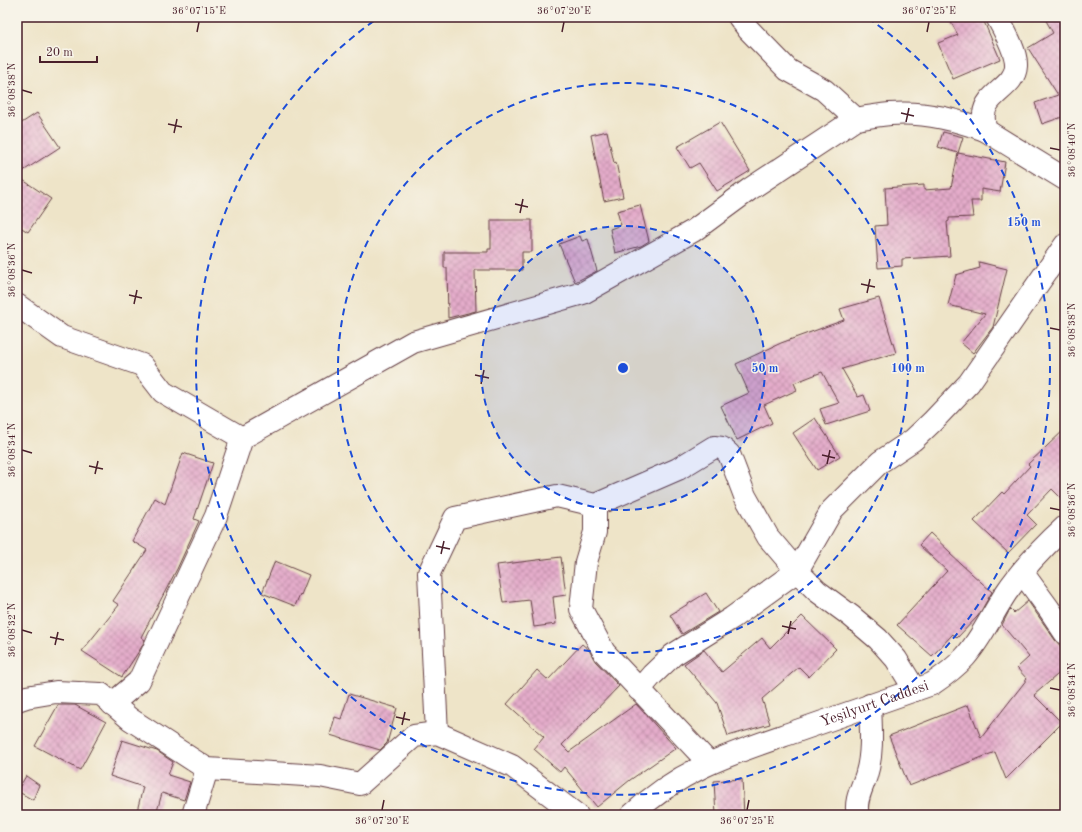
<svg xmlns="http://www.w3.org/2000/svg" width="1082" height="832" viewBox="0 0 1082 832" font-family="'Old Standard TT',serif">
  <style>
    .building { fill: url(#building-cross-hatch) }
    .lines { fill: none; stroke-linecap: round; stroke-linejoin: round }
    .minor-casing { stroke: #633d43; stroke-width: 24 }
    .major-casing { stroke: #633d43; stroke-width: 24 }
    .minor { stroke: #fff; stroke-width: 22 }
    .major { stroke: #fff; stroke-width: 22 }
    .ticks { fill: none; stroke: #4a1f2b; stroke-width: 1.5 }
    .ring { fill: none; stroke: #1d4ed8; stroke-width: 2; stroke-dasharray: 7 5 }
    .labels { text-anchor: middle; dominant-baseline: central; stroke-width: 3; stroke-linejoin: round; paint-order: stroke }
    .street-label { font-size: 15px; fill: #4a1f2b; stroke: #f7f3e8 }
    .centre { fill: #1d4ed8; stroke: #f7f3e8; stroke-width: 2 }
    .ring-label { font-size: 12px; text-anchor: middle; font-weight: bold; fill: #1d4ed8; stroke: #f7f3e8; stroke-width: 3; stroke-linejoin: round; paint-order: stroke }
    .neatline { fill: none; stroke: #4a1f2b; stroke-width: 1.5 }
    .ticks-label { font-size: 10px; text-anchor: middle; fill: #4a1f2b }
  </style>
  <defs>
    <pattern id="building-cross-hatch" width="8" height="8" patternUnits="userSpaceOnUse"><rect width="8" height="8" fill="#e4acca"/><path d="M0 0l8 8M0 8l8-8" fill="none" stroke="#bb8ba4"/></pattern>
  </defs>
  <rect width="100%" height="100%" fill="#f7f3e8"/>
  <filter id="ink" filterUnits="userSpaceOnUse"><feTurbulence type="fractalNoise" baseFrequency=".025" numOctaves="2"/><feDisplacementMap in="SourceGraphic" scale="8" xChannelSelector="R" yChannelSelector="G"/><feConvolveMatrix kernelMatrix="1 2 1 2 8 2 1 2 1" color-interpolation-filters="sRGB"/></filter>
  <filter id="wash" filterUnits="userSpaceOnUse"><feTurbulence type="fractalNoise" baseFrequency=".012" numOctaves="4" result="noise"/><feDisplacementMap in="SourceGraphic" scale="16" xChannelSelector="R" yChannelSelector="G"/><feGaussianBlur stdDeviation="0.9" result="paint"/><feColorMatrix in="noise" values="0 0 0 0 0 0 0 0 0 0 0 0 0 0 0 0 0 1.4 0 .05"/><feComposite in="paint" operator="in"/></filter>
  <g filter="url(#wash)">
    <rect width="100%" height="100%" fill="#eee4c8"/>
    <g id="blocks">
      <!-- building -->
      <g class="building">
        <polygon points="948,17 982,17 1000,59 953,79 938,43 958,35"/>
        <polygon points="1044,17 1065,17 1065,116 1042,124 1035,103 1058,95 1028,48 1053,33"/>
        <polygon points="37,113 60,147 17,175 17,126"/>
        <polygon points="720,122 750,171 717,191 699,163 690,168 677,147"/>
        <polygon points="607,131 614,163 616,162 623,197 604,201 591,135"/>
        <polygon points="943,132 963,137 958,153 938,147"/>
        <polygon points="958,153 1005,162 1000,192 981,189 981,201 971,201 973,217 949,218 949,221 947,222 950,256 902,259 902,266 878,268 875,226 887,225 885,188 924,185 924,190 951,188"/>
        <polygon points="17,176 51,199 28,232 17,225"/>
        <polygon points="640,205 649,241 641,246 615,253 610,229 621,225 617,211"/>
        <polygon points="491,220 532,220 532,252 522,252 522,270 475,270 476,311 448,318 447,268 444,268 444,252 488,252 488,249 491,249"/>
        <polygon points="580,236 582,241 588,239 597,271 575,282 559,244"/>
        <polygon points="979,262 1007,269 993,327 973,353 961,343 985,314 948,305 956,275 980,268"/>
        <polygon points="879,298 896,353 842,369 858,397 864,395 870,411 826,425 820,409 839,403 822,372 794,383 797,390 764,405 772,423 737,440 721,406 749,393 736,364 781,343 844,320 840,309"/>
        <polygon points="815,418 840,456 817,470 793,433"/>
        <polygon points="1065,429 1065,502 1052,489 1027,515 1036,524 1008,553 974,521 1002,492 1004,494 1030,466 1028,464"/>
        <polygon points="183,453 213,463 194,519 199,521 177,569 141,637 145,640 141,648 122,677 82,651 119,605 113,601 147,550 132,541 155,498 165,504"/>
        <polygon points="930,533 951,553 950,554 992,592 978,616 957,638 953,634 932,656 897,625 947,571 919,545"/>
        <polygon points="561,557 566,595 553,597 556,624 534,627 530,600 503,603 497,565"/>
        <polygon points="275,561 309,575 301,595 300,594 295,606 262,593"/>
        <polygon points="706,593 718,612 682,634 670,615"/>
        <polygon points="1028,601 1055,640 1065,651 1065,668 1034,695 1062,723 1006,779 995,752 909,786 889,736 968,705 981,738 1027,679 1017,668 1029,657 1002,625 1010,609 1014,613"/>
        <polygon points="802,616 836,649 809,677 799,667 762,699 770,724 728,736 717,703 684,664 704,650 722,672 762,638 770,648"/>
        <polygon points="582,644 589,650 595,661 619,686 562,745 569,752 636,704 676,748 630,780 597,807 564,767 560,772 534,749 544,737 507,704 537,670 548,680"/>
        <polygon points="349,694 397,708 387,743 380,750 330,735 335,717 341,719"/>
        <polygon points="58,705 75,705 106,722 80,770 35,746"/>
        <polygon points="122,740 157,751 173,762 168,775 190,782 184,800 162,793 156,815 136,815 143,787 110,776"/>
        <polygon points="26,776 39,785 33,800 17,791"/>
        <polygon points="742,779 744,815 716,815 714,781"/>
      </g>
    </g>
  </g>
  <g filter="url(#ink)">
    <use href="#blocks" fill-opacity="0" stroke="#633d43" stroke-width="1"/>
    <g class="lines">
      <!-- minor casing -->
      <g class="minor-casing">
        <g id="minor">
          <path d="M739,17L748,29L788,70L824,90L856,119C867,117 879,115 890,114C922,111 955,119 985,130"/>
          <path d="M997,17C1004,30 1017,52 1016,66C1015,87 986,93 984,114C983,119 985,125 985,130L1065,179"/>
          <polyline points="17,305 62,337 142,365 163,392 242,438"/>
          <polyline points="595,505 595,532 586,562 581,609 604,652 709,763"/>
          <polyline points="1022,572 1049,609 1065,633"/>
          <polyline points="639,690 652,675 673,655 732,618 797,571 832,510 880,462 913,440 932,422 969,383 1065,245"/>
          <polyline points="17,700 26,697 56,692 101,694 130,719 207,769 320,776 360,784 414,736 437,733 512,766 577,815"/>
          <polyline points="112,704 139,681 216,516 242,438 413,342 583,293 693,231 750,189 856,119"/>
          <polyline points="437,733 429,573 455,518 557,496 595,505 678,469 714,447 722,448 729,454 745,496 768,537 797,571 817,591 851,616 878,639 896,659 915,690"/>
          <polyline points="193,815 207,769"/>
          <path d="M858,815C854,802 862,788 866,776C873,754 871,729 870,705"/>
        </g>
      </g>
      <!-- major casing -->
      <g class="major-casing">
        <g id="major">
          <path id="s1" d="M632,815C680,769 733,753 794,732C840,716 886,700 932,684C944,676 955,668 965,657C982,638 992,614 1006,593C1023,568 1043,547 1065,527"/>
        </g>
      </g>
      <!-- minor -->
      <use href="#minor" class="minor"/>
      <!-- major -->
      <use href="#major" class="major"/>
    </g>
  </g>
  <!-- ticks -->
  <path class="ticks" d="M197,32L199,22M562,32L564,22M927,32L929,22M22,90L32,93M901,113L914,116M906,122L909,108M168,124L182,127M174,133L177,119M1050,148L1060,150M515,204L528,207M520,213L523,199M22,270L32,273M861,284L875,287M867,293L870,279M129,295L142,298M134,304L137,290M1050,328L1060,330M475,375L489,378M481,384L484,370M22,450L32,453M822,455L835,458M827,464L830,450M89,466L103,469M95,474L98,461M1050,508L1060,510M436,546L450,549M441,554L444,541M782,626L796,629M22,630L32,633M788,634L791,621M50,637L64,640M55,645L58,632M1050,688L1060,690M396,717L410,720M402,725L405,712M382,810L384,800M747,810L749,800"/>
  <!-- distance rings -->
  <circle cx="623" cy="368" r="142" fill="#1d4ed8" fill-opacity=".12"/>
  <g class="ring">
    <circle cx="623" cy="368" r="142"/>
    <circle cx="623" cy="368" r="285"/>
    <path d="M868 18A427 427 0 1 1 378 18"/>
  </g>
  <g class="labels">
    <!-- street labels -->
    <g class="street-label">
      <text stroke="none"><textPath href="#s1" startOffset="269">Yeşilyurt Caddesi</textPath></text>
    </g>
  </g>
  <circle cx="623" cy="368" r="6" class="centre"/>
  <g class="ring-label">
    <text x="1024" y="226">150 m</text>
    <text x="765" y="372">50 m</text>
    <text x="908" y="372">100 m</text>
  </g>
  <!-- margin -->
  <rect width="1082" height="832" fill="none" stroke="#f7f3e8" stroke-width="44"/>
  <!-- scale -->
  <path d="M40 56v6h57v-6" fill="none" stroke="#4a1f2b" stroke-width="2"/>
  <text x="46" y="56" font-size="12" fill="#4a1f2b" stroke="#f7f3e8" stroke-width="3" paint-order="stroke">20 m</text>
  <rect x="22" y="22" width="1038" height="788" class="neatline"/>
  <g class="ticks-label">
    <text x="199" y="14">36°07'15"E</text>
    <text x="564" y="14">36°07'20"E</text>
    <text x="929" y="14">36°07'25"E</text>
    <text transform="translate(11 90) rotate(-90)" y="4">36°08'38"N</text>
    <text transform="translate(1071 150) rotate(-90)" y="4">36°08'40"N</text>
    <text transform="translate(11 270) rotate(-90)" y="4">36°08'36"N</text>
    <text transform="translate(1071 330) rotate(-90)" y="4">36°08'38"N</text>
    <text transform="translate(11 450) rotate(-90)" y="4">36°08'34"N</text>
    <text transform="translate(1071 510) rotate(-90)" y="4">36°08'36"N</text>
    <text transform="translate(11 630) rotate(-90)" y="4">36°08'32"N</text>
    <text transform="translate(1071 690) rotate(-90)" y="4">36°08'34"N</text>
    <text x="382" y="824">36°07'20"E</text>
    <text x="747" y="824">36°07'25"E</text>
  </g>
</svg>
